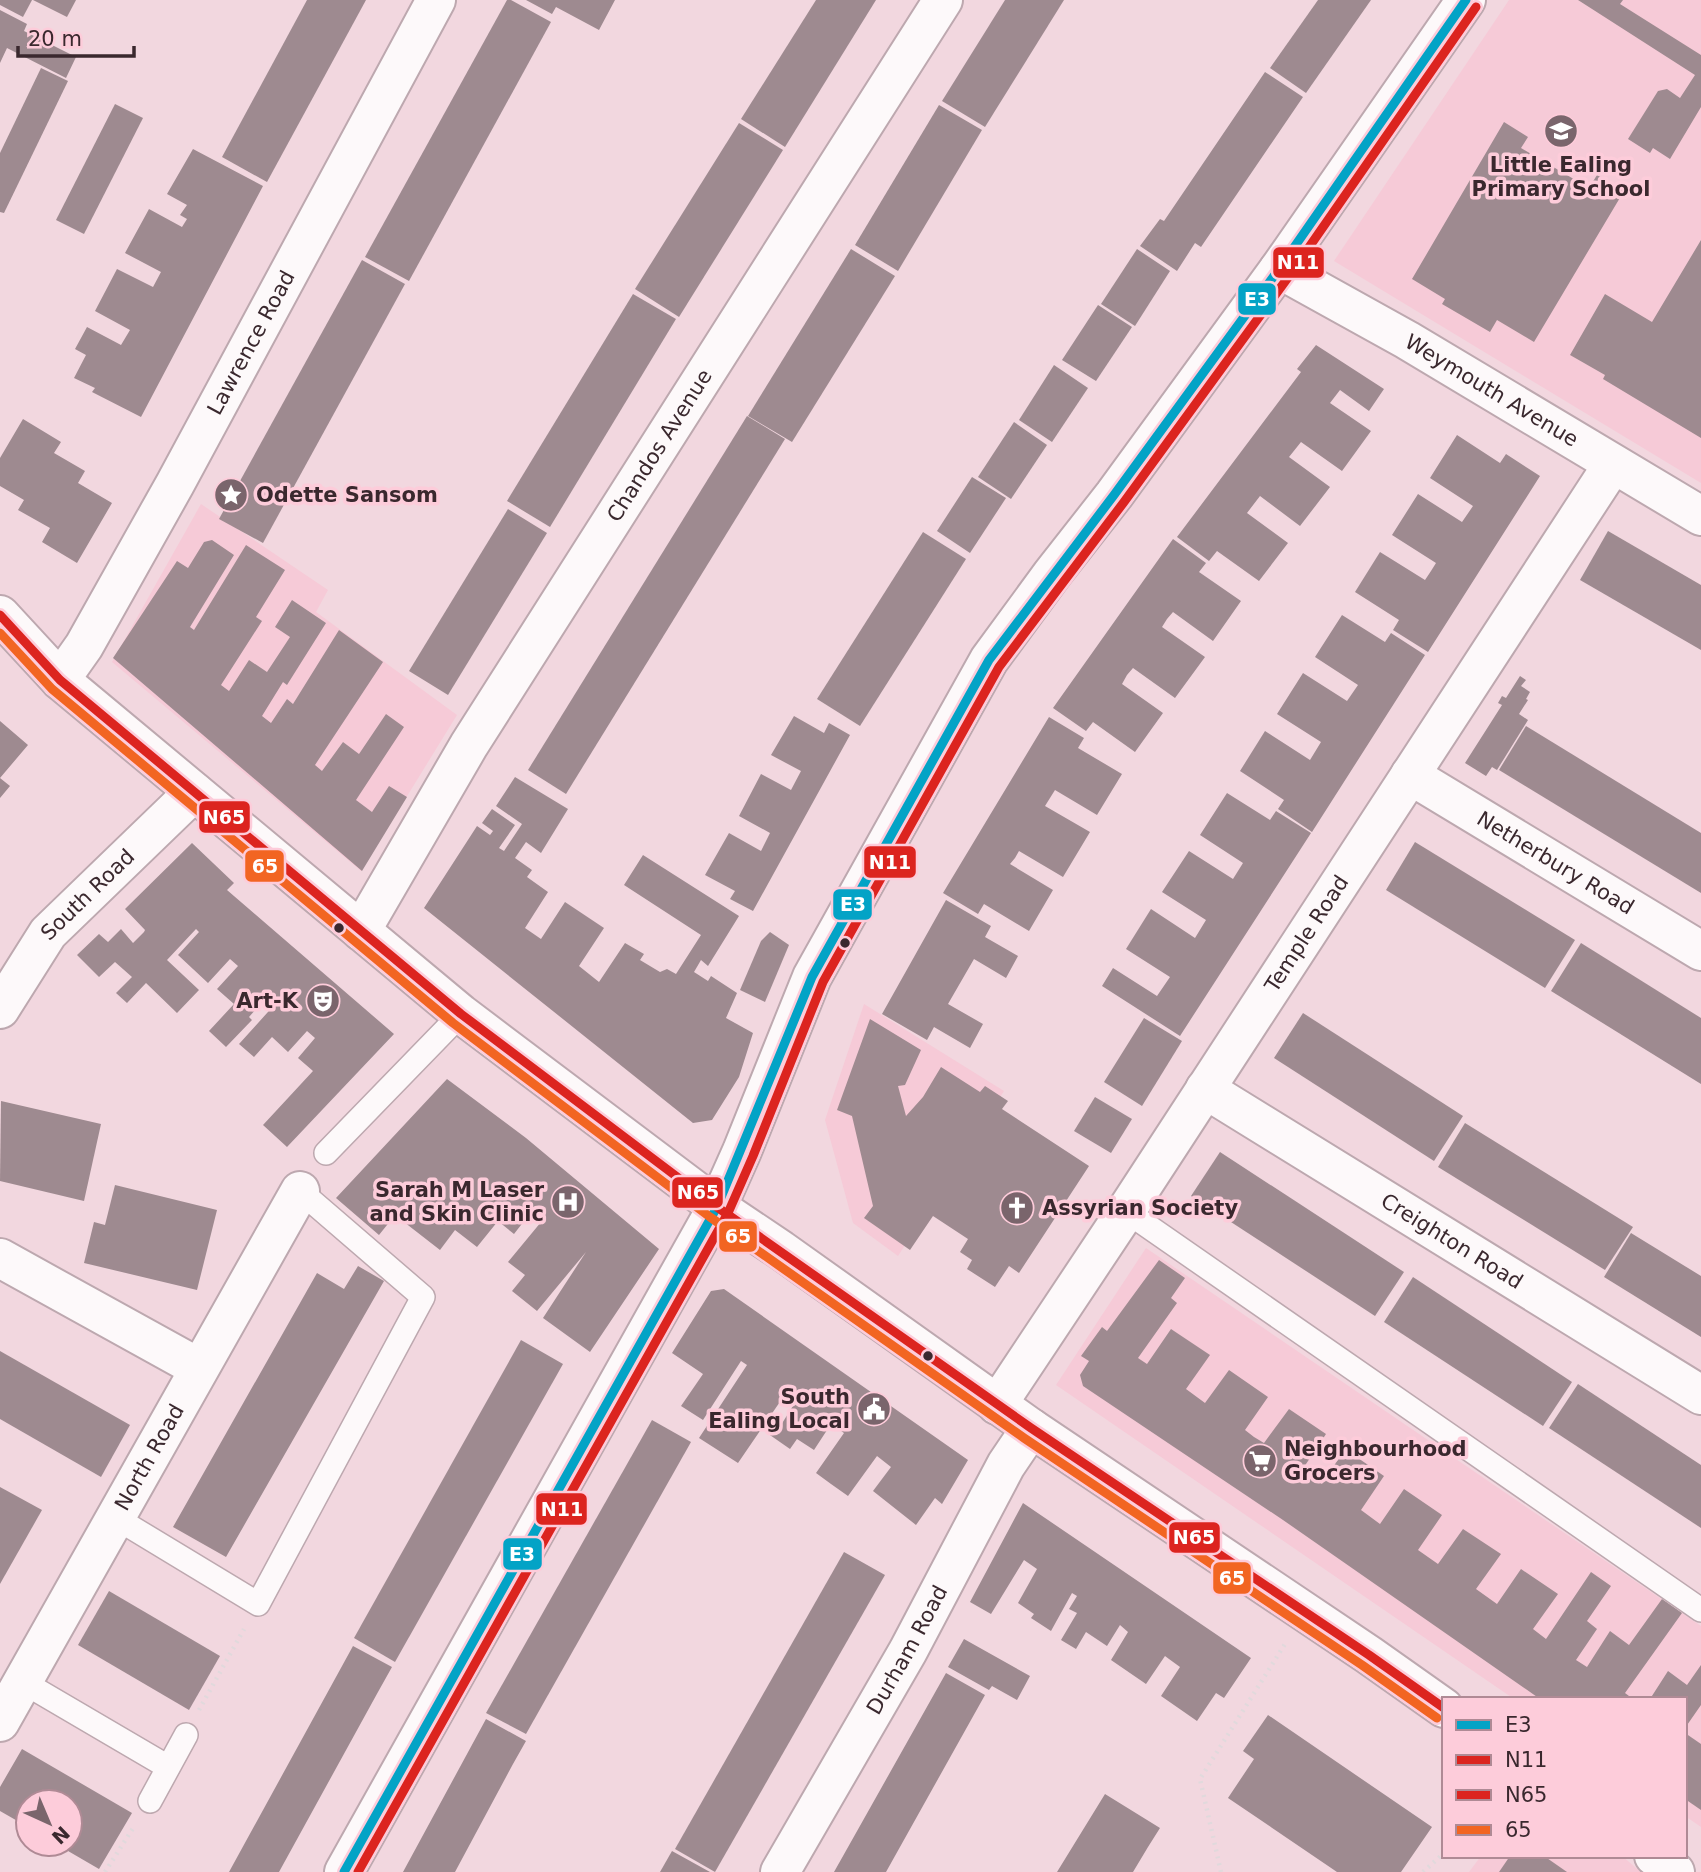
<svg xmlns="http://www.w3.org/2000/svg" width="1701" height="1872" viewBox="0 0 1701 1872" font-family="'DejaVu Sans',sans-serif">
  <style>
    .built { fill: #f6cad7 }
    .building { fill: #9e8a90 }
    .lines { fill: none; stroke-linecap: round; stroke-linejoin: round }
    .service-casing { stroke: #bda8af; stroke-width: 26 }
    .minor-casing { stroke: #bda8af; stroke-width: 42 }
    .secondary-casing { stroke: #bda8af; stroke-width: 42 }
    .path { stroke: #e1d9dc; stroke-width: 4.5; stroke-dasharray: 2 5; stroke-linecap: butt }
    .service { stroke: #fdf9fa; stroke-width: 23 }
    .minor { stroke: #fdf9fa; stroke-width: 38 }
    .secondary { stroke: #fdf9fa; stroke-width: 38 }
    .bus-1-casing { stroke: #fdccda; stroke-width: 14 }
    .bus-2-casing { stroke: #fdccda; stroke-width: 14 }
    .bus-3-casing { stroke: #fdccda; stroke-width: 14 }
    .bus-4-casing { stroke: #fdccda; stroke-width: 14 }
    .bus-1 { stroke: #03a3c6; stroke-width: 9 }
    .bus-2 { stroke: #dc241f; stroke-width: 9 }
    .bus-3 { stroke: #dc241f; stroke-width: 9 }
    .bus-4 { stroke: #f26522; stroke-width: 9 }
    .bus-dot { fill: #3a282e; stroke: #fdccda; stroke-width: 2.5 }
    .labels { text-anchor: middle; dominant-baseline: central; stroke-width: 7; stroke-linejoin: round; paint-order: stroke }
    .poi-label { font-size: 21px; font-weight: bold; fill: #3a282e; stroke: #fdccda; text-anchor: start }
    .street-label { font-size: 21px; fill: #3a282e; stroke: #fdccda }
    .line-badge { stroke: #fdccda; stroke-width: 2.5 }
    .badge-label { font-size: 19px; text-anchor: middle; font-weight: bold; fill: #fff }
  </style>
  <rect width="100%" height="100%" fill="#f2d7df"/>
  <!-- built -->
  <g class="built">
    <polygon points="1509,0 1701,0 1701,483 1334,261"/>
    <polygon points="201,504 328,590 316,612 457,715 361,871 112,662"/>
    <polygon points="864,1004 1004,1091 898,1256 853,1223 825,1120"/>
    <polygon points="1146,1248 1701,1626 1701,1827 1685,1816 1685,1699 1514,1699 1056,1385"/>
    <polygon points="1481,1856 1622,1856 1641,1872 1469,1872"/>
  </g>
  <!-- building -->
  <g class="building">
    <polygon points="0,0 32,0 23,17 0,5"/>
    <polygon points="33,0 76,0 67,17"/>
    <polygon points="307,0 366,0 267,182 222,157"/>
    <polygon points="507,0 511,0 551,22 409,281 365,257"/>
    <polygon points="526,0 615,0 599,30 556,7 552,14"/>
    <polygon points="816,0 876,0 785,147 741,119"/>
    <polygon points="1005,0 1064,0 985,127 942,101"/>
    <polygon points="1318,0 1371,0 1306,93 1270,68"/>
    <polygon points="1578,0 1623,0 1620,4 1701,55 1701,107 1670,159 1653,148 1650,153 1628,139 1658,91 1667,89 1680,98 1695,75"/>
    <polygon points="0,10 27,24 24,31 76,57 66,78 7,48 0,63"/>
    <polygon points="41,68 68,81 4,213 0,212 0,153"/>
    <polygon points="1265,72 1303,97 1201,247 1195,243 1177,271 1140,246 1160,219 1164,221"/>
    <polygon points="115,104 143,118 84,234 56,220"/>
    <polygon points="939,105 982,130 898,271 855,245"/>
    <polygon points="1504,122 1528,137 1521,148 1589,188 1597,175 1624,191 1534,342 1497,320 1490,332 1442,304 1445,299 1412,279"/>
    <polygon points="739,123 783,150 679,317 635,289"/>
    <polygon points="193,149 263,186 141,417 92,392 95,388 74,378 86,355 75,349 87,327 121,345 130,330 95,311 117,269 153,287 161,272 125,253 149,209 182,227 187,219 180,215 187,205 167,194"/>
    <polygon points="1701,240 1701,438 1603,379 1605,375 1570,355 1605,294 1652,322"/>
    <polygon points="851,249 895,276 792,442 748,416"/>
    <polygon points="1137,249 1170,271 1135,326 1101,304"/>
    <polygon points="362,260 405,284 263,543 219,519"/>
    <polygon points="633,294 676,319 550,527 507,501"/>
    <polygon points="1098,305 1132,327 1096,381 1062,360"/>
    <polygon points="1316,345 1384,389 1369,411 1340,390 1330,403 1371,431 1342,471 1301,442 1289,457 1330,487 1300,526 1260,496 1247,513 1288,543 1259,581 1217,551 1209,561 1177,537 1301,372 1297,369"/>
    <polygon points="1054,365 1088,388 1052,442 1019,420"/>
    <polygon points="747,416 785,439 566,794 528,770"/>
    <polygon points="23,419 61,442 54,453 85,471 78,483 112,503 77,563 42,542 50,528 18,510 24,500 0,486 0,458"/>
    <polygon points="1014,422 1047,445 1011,499 978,477"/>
    <polygon points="1457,435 1500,463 1506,454 1540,476 1428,652 1393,630 1399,620 1355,592 1380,552 1425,580 1431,571 1436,563 1392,535 1418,494 1462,522 1473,506 1430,478"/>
    <polygon points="972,477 1006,498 970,553 937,531"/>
    <polygon points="508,509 547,533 448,695 409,671"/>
    <polygon points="1608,531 1701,585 1701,650 1580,580"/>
    <polygon points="923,532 966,559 860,726 817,699"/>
    <polygon points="1173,539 1206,563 1199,572 1241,601 1213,641 1173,612 1167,619 1162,627 1205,657 1175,698 1133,668 1127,675 1122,684 1163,713 1135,752 1093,722 1086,731 1053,708"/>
    <polygon points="212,540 234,555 190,627 194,630 246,545 285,570 256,617 262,621 221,685 229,691 249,660 267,672 290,637 275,627 292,600 326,623 287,685 283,682 262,716 271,723 287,699 293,704 339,630 383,662 315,765 322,771 343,742 359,754 386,714 404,727 356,800 372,812 389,786 407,797 362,871 113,658 177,561 188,568 204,542"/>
    <polygon points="1342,615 1385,642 1391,633 1425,655 1312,832 1278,809 1284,800 1240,771 1265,731 1310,760 1321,742 1277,714 1303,673 1347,701 1358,685 1315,657"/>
    <polygon points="1520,676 1526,680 1521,686 1530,692 1526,699 1528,700 1519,714 1528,720 1497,770 1492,767 1486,776 1465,763 1502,705 1498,703 1502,696 1506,698"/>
    <polygon points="794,716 824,733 829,723 850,735 753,911 730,899 735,891 705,875 729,833 761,851 770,833 739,816 761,774 791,790 801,771 771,755"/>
    <polygon points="1049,717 1084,738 1078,748 1122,774 1097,815 1055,790 1045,806 1090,832 1063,877 1019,851 1015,858 1010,864 1053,890 1029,931 984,904 978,914 943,893"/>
    <polygon points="0,721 28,745 0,778 10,786 0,798"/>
    <polygon points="1526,726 1701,833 1701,893 1499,770"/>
    <polygon points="515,777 568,809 541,853 526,842 515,858 532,870 527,877 548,892 525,928 541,939 565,902 604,928 579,966 599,982 625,943 644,954 640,960 660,972 667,969 676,974 701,935 624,885 643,855 739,916 708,966 701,960 694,972 708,981 711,976 737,993 726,1018 753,1033 739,1077 712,1120 693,1123 424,908 477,826 490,835 493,831 482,823 492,809 515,825 499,848 504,851 522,824 496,806"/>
    <polygon points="1227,793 1270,820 1276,811 1311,833 1180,1036 1102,986 1113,968 1157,996 1170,977 1126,949 1151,909 1195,938 1206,920 1162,892 1189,851 1233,879 1243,863 1200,835"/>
    <polygon points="1415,842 1575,940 1545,988 1386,890"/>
    <polygon points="192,843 234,883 227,890 394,1034 287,1147 263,1125 313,1071 298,1058 315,1038 307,1031 288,1052 272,1037 254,1057 239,1044 277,1002 268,995 249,1017 252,1020 226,1047 209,1031 234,1004 217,989 238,966 230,959 208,983 178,955 199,932 196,929 167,960 199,990 177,1013 146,983 127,1003 116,993 132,977 115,962 99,977 77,955 99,934 108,942 121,929 133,943 144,932 145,930 125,909"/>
    <polygon points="946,900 991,926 985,937 1018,956 1006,978 974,959 948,1004 983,1024 970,1048 934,1027 927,1040 882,1014"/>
    <polygon points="770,932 789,945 765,1002 740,990 761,941"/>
    <polygon points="1581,943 1701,1018 1701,1084 1551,991"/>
    <polygon points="1303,1013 1463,1116 1434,1161 1274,1058"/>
    <polygon points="1144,1018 1182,1041 1142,1106 1104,1082"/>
    <polygon points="870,1019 921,1050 905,1085 898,1086 906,1116 923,1097 941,1067 980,1092 985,1086 1008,1101 1002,1109 1089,1166 1019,1273 1009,1266 995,1287 967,1269 972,1260 960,1252 968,1239 933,1216 910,1250 864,1218 873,1206 852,1116 837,1110"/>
    <polygon points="447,1079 526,1138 659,1249 590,1352 543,1318 586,1252 537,1311 512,1291 525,1275 508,1262 546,1216 535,1207 514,1234 498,1221 477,1247 455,1230 440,1250 395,1215 379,1235 336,1198"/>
    <polygon points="1095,1097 1132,1119 1111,1153 1074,1131"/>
    <polygon points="1,1101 101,1124 84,1201 0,1181"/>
    <polygon points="1465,1123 1633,1227 1605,1270 1438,1167"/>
    <polygon points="1220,1152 1404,1272 1375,1316 1191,1196"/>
    <polygon points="115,1185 217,1210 197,1290 84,1263 94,1222 105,1225"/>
    <polygon points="1631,1233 1701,1276 1701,1337 1604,1277"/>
    <polygon points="1159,1260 1185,1278 1171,1298 1177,1303 1138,1358 1147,1364 1171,1329 1210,1355 1186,1389 1205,1403 1229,1370 1268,1397 1245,1430 1254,1437 1264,1443 1289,1409 1326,1434 1302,1470 1322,1484 1345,1449 1384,1476 1361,1510 1380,1524 1404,1489 1442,1515 1418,1550 1438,1564 1463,1529 1501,1554 1476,1589 1497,1604 1521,1569 1558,1594 1533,1629 1546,1639 1591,1572 1611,1586 1587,1621 1597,1629 1576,1660 1587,1667 1610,1631 1629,1645 1662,1599 1682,1613 1625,1693 1633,1699 1540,1699 1283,1520 1083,1386 1080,1375 1089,1361 1081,1356 1102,1327 1107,1331"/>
    <polygon points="358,1266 384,1281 226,1557 173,1527 317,1273 344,1289"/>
    <polygon points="1413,1277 1572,1382 1543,1426 1384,1322"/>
    <polygon points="724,1289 968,1460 942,1504 935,1498 916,1525 873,1491 891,1467 877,1456 848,1496 831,1484 816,1473 844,1433 831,1424 814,1450 797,1439 790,1449 767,1433 776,1421 781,1425 796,1401 786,1393 738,1463 699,1438 747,1365 741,1361 703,1420 681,1406 703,1374 672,1353 711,1291"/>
    <polygon points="521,1340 563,1364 395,1662 354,1638"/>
    <polygon points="0,1351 130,1425 101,1477 0,1419"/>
    <polygon points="1578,1384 1701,1465 1701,1528 1549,1428"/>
    <polygon points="652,1420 691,1442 526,1734 486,1713"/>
    <polygon points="0,1487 42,1510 0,1584"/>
    <polygon points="1023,1503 1251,1658 1224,1698 1216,1693 1197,1721 1161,1696 1180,1667 1169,1659 1165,1656 1146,1684 1111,1660 1128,1632 1120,1625 1107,1646 1086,1632 1076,1649 1061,1640 1077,1613 1069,1609 1077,1596 1072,1593 1051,1631 1031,1618 1034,1614 1018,1603 1037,1569 1024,1560 991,1614 970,1602"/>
    <polygon points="844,1552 885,1575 715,1872 675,1849"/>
    <polygon points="109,1591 220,1656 189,1710 78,1645"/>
    <polygon points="964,1639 1030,1676 1017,1700 992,1686 989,1690 948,1667"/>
    <polygon points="353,1646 392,1667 378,1692 279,1872 229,1872"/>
    <polygon points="1701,1665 1701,1705 1685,1728 1685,1699 1650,1699 1668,1671 1687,1685"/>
    <polygon points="946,1673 985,1695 971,1720 886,1872 834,1872"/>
    <polygon points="1268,1715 1432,1827 1401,1872 1337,1872 1228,1798 1254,1759 1243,1751"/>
    <polygon points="486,1719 526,1741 513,1764 455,1872 403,1872"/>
    <polygon points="1685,1733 1701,1744 1701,1810 1685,1799"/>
    <polygon points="22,1749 132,1813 99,1869 56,1844 70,1844 70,1802 28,1802 28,1827 0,1811 0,1787"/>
    <polygon points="1105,1794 1160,1828 1148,1847 1133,1872 1057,1872"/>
    <polygon points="672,1851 710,1872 660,1872"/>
    <polygon points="1510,1856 1544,1856 1567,1872 1499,1872"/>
  </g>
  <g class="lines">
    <!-- service casing -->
    <g class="service-casing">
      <g id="service">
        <polyline points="326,1153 461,1014"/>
        <polyline points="1126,1211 1701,1610"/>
        <polyline points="116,1518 258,1604 423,1297 300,1191"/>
        <polyline points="23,1682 168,1767"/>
        <polyline points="150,1801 186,1735"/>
      </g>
    </g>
    <!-- minor casing -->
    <g class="minor-casing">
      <g id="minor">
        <path id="s1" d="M1279,269L1407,340L1701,516"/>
        <path id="s2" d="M60,680L84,646L175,484L436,0"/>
        <path id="s3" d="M1410,775L1701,951"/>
        <path id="s4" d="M361,931L469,745L943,0"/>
        <path id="s5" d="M0,1009L48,933L194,792"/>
        <path id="s6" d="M1205,1089L1701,1395"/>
        <polyline points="0,1258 199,1368"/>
        <path id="s7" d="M997,1405L1126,1211L1613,464"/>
        <path id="s8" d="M0,1722L300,1191"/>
        <path id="s9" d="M780,1872L908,1651L1006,1465L1031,1428"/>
      </g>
    </g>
    <!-- secondary casing -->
    <g class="secondary-casing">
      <g id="secondary">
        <polyline points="0,615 60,680 461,1014 717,1207 781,1250 1031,1428 1369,1655 1444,1708"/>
        <polyline points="1654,1856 1675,1872"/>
        <polyline points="344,1872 717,1207 742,1151 812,977 989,660 1052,574 1114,495 1279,269 1466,0"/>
      </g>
    </g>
    <!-- path -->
    <g class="path">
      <polyline points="199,1710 244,1629"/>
      <polyline points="105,1872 135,1825"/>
      <polyline points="1221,1872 1200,1779 1285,1644"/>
      <polyline points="1423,1872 1444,1853"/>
    </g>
    <!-- service -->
    <use href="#service" class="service"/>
    <!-- minor -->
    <use href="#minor" class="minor"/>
    <!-- secondary -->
    <use href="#secondary" class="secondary"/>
    <!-- bus-1 casing -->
    <g class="bus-1-casing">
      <polyline id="bus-1" points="344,1872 717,1207 812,977 989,660 1114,495 1279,269 1466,0"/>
    </g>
    <!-- bus-2 casing -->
    <g class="bus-2-casing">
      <polyline id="bus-2" points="358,1872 728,1213 753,1156 823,982 999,667 1124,502 1289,276 1476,7"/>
    </g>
    <!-- bus-3 casing -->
    <g class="bus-3-casing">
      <polyline id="bus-3" points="0,615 60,680 461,1014 717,1207 1031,1428 1369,1655 1444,1708"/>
    </g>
    <!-- bus-4 casing -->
    <g class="bus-4-casing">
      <polyline id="bus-4" points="0,633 52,689 453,1023 710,1217 1024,1438 1362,1665 1437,1718"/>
    </g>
    <!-- bus-1 -->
    <use href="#bus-1" class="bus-1"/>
    <!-- bus-2 -->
    <use href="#bus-2" class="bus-2"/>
    <!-- bus-3 -->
    <use href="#bus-3" class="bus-3"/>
    <!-- bus-4 -->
    <use href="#bus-4" class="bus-4"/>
  </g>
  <!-- icons -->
  <defs>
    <g id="school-disc" transform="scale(1.75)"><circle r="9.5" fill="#7a656c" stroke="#fdccda"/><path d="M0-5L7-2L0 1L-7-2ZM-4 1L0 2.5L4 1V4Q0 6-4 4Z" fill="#fff"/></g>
    <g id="sight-disc" transform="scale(1.75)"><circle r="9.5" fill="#7a656c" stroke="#fdccda"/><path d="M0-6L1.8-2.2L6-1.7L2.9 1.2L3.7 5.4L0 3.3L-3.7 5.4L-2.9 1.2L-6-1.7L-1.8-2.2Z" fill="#fff"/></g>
    <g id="theatre-disc" transform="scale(1.75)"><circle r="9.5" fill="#7a656c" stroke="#fdccda"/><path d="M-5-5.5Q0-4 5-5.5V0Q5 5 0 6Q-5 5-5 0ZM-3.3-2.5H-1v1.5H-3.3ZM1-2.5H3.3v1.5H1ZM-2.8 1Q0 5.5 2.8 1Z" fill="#fff"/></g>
    <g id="hospital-disc" transform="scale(1.75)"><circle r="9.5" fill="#7a656c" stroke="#fdccda"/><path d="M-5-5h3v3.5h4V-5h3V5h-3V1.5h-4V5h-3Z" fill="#fff"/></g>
    <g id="church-disc" transform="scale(1.75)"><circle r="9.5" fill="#7a656c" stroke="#fdccda"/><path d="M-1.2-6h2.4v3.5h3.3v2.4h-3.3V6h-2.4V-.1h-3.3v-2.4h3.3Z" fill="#fff"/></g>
    <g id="civic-disc" transform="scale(1.75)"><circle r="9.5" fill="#7a656c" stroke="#fdccda"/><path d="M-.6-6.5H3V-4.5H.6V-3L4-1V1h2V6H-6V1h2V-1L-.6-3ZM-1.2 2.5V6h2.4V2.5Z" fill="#fff"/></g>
    <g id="supermarket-disc" transform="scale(1.75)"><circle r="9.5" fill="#7a656c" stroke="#fdccda"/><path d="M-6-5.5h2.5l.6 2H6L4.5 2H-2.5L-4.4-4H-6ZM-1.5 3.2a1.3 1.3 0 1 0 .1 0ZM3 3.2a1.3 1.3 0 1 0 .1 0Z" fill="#fff"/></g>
  </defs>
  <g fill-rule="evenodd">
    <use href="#school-disc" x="1561" y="131"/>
    <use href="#sight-disc" x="231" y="495"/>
    <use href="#theatre-disc" x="323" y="1001"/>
    <use href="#hospital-disc" x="568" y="1202"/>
    <use href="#church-disc" x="1017" y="1208"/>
    <use href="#civic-disc" x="874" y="1409"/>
    <use href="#supermarket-disc" x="1260" y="1461"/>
  </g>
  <!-- markers -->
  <g class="bus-dot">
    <circle cx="339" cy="928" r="6"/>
    <circle cx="845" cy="943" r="6"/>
    <circle cx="928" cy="1356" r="6"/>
  </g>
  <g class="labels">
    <!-- poi labels -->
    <g class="poi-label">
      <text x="1561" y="165" text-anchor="middle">Little Ealing<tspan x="1561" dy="24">Primary School</tspan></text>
      <text x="256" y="495">Odette Sansom</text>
      <text x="298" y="1001" text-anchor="end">Art-K</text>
      <text x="544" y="1190" text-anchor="end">Sarah M Laser<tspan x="544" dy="24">and Skin Clinic</tspan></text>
      <text x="1042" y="1208">Assyrian Society</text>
      <text x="850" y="1397" text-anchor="end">South<tspan x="850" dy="24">Ealing Local</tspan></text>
      <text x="1284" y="1449">Neighbourhood<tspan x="1284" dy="24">Grocers</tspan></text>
    </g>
    <!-- street labels -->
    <g class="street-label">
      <text stroke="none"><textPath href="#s2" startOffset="388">Lawrence Road</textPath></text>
      <text stroke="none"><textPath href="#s1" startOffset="245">Weymouth Avenue</textPath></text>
      <text stroke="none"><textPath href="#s4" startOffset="570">Chandos Avenue</textPath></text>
      <text stroke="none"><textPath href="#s3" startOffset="170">Netherbury Road</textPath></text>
      <text stroke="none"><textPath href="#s5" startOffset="145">South Road</textPath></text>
      <text stroke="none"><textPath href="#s7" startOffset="564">Temple Road</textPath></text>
      <text stroke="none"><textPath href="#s6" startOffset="290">Creighton Road</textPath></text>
      <text stroke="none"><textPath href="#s8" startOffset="304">North Road</textPath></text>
      <text stroke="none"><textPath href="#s9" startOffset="256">Durham Road</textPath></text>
    </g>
  </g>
  <g class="line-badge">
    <rect x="1272" y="246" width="53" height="33" rx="7" fill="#dc241f"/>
    <rect x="1237" y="282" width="40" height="34" rx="7" fill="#03a3c6"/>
    <rect x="198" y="800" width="53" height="34" rx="7" fill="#dc241f"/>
    <rect x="863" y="845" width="54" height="34" rx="7" fill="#dc241f"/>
    <rect x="244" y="849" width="41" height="34" rx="7" fill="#f26522"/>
    <rect x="832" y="888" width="41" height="33" rx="7" fill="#03a3c6"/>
    <rect x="671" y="1176" width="53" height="33" rx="7" fill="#dc241f"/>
    <rect x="718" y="1220" width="40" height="33" rx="7" fill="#f26522"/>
    <rect x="535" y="1492" width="53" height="34" rx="7" fill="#dc241f"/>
    <rect x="1168" y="1521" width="53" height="33" rx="7" fill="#dc241f"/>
    <rect x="502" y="1537" width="41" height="34" rx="7" fill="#03a3c6"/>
    <rect x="1212" y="1561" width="40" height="34" rx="7" fill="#f26522"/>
  </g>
  <g class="badge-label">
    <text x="1298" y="269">N11</text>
    <text x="1257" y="306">E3</text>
    <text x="224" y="824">N65</text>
    <text x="890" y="869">N11</text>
    <text x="265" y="873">65</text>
    <text x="853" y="911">E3</text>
    <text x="698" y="1199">N65</text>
    <text x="738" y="1243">65</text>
    <text x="562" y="1516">N11</text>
    <text x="1194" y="1544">N65</text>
    <text x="522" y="1561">E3</text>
    <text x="1232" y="1585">65</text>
  </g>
  <!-- legend -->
  <rect x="1442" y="1697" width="245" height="161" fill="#fdccda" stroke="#af8a95" stroke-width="2"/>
  <rect x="1456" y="1720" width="35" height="10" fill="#03a3c6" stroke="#af8a95" stroke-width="2"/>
  <text x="1505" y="1732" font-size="21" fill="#3a282e">E3</text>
  <rect x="1456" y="1755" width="35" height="10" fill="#dc241f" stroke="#af8a95" stroke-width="2"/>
  <text x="1505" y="1767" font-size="21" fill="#3a282e">N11</text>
  <rect x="1456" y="1790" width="35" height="10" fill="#dc241f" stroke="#af8a95" stroke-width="2"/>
  <text x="1505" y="1802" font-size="21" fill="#3a282e">N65</text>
  <rect x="1456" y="1825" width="35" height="10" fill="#f26522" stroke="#af8a95" stroke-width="2"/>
  <text x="1505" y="1837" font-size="21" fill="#3a282e">65</text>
  <!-- north arrow -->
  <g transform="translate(49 1823) rotate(136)"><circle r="33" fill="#fdccda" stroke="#af8a95" stroke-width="2"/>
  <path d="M0-5L12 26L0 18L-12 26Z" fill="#7a656c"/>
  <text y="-10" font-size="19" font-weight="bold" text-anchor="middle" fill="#3a282e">N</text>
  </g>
  <!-- scale -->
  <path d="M18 46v10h116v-10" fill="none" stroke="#3a282e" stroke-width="3.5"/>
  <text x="28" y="46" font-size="21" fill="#3a282e" stroke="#fdccda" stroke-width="5" paint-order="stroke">20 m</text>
</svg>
